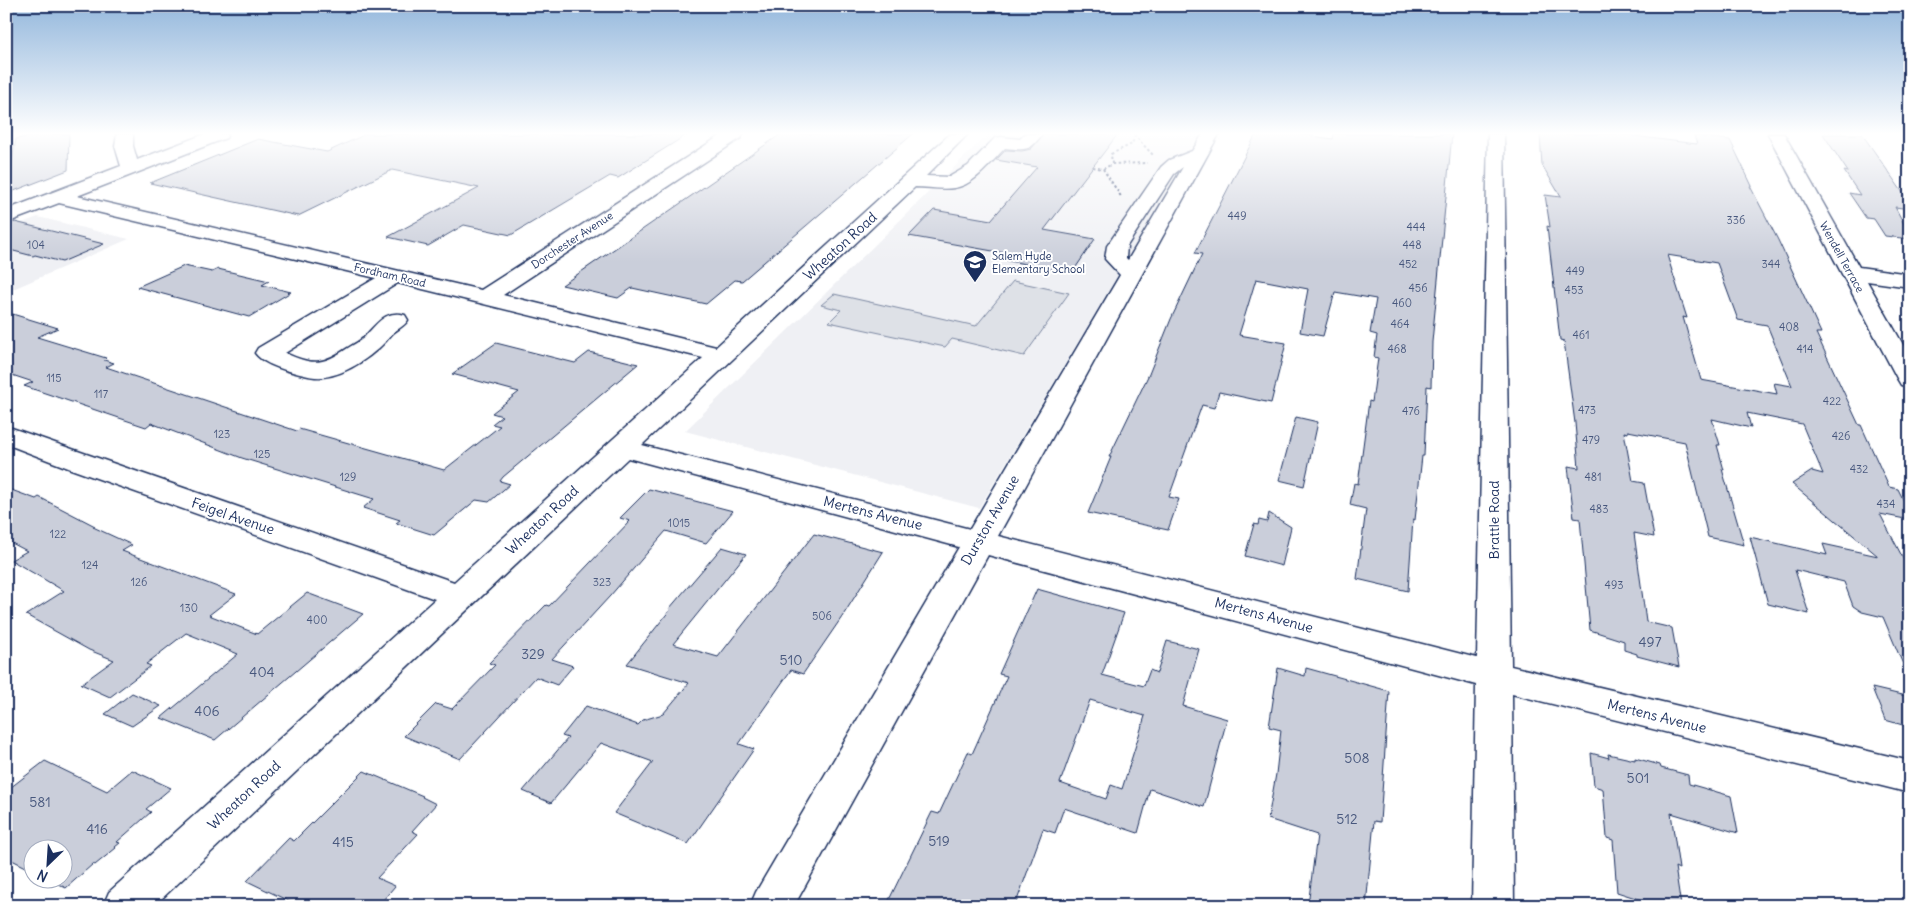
<svg xmlns="http://www.w3.org/2000/svg" width="1916" height="912" viewBox="0 0 1916 912" font-family="Delius,sans-serif">
  <style>
    .built { fill: #eff0f4 }
    .green { fill: #dee1e7; stroke: #7c88a2 }
    .building { fill: #caceda; stroke: #1b2f5e; fill-rule: evenodd }
    .lines { fill: none; stroke-linecap: round; stroke-linejoin: round }
    .minor-casing { stroke: #1b2f5e; stroke-width: 3 }
    .path { stroke: #1b2f5e; stroke-width: 2; stroke-dasharray: 2.5 2.5; stroke-linecap: butt }
    .minor { fill: #fff; fill-rule: evenodd }
    .labels { text-anchor: middle; dominant-baseline: central; stroke-width: 4; stroke-linejoin: round; paint-order: stroke }
    .number-label { font-size: 11px; fill: #47577d }
    .far-street-label { font-size: 11px; fill: #1b2f5e; stroke: #fff }
    .far-poi-label { font-size: 11px; fill: #1b2f5e; stroke: #fff; text-anchor: start }
    .street-label { font-size: 14px; fill: #1b2f5e; stroke: #fff }
    .near-number-label { font-size: 14px; fill: #47577d }
  </style>
  <rect width="100%" height="100%" fill="#fff"/>
  <filter id="ink" filterUnits="userSpaceOnUse"><feTurbulence type="fractalNoise" baseFrequency=".02" numOctaves="2"/><feDisplacementMap in="SourceGraphic" scale="10" xChannelSelector="R" yChannelSelector="G"/><feConvolveMatrix kernelMatrix="1 2 1 2 8 2 1 2 1" color-interpolation-filters="sRGB"/></filter>
  <g filter="url(#ink)">
    <!-- built -->
    <g class="built">
      <polygon points="988,134 1202,134 979,508 685,431"/>
      <polygon points="38,217 129,239 13,289 6,287 6,229"/>
    </g>
    <!-- green -->
    <polygon class="green" points="1013,281 1069,293 1024,356 952,339 945,347 829,322 841,310 821,305 834,294 976,326"/>
    <!-- building -->
    <g class="building">
      <polygon points="42,134 69,134 68,170 6,194 16,139"/>
      <polygon points="366,134 688,134 618,178 610,176 511,235 464,225 428,246 388,237 479,188 392,170 298,216 150,183 258,139 327,152"/>
      <polygon points="781,134 913,134 742,281 735,280 706,304 632,288 618,298 562,285"/>
      <polygon points="1044,134 1118,134 1044,230 1095,239 1072,273 999,259 1004,253 909,236 934,210 991,220 1037,167 996,160 1006,150 1022,151 1031,149"/>
      <polygon points="1256,134 1299,134 1333,139 1334,134 1452,134 1432,342 1431,387 1427,386 1424,456 1422,456 1415,520 1413,519 1408,591 1357,579 1366,509 1350,505 1354,483 1358,484 1369,401 1372,402 1378,358 1374,357 1377,335 1370,333 1376,299 1335,292 1323,336 1300,332 1308,289 1256,279 1239,335 1286,343 1271,403 1219,392 1214,408 1202,405 1169,497 1179,499 1168,530 1088,513 1111,457 1109,457 1149,374 1171,319 1202,254 1195,253"/>
      <path d="M1540,134H1618L1697,144L1694,136L1730,140L1752,186H1750L1778,240L1804,296L1821,333H1816L1859,425H1861L1889,487L1898,489L1910,513V520L1880,514L1906,564L1910,565V681L1883,617L1862,612L1853,606L1844,582L1795,570L1809,614L1768,604L1750,537L1827,555L1823,544L1878,556L1792,484L1812,471L1823,474L1802,424L1747,413L1751,428L1712,419L1720,445H1717L1724,470L1722,469L1744,545L1708,537L1685,442L1628,431V433L1624,432L1633,481L1644,483L1654,537L1634,533L1646,622L1672,628L1679,667L1637,656V654L1624,650V641L1590,630L1580,519L1574,518L1568,466L1579,468L1575,423L1564,341L1560,340L1547,226L1550,227L1545,195L1561,197L1542,165ZM1667,255L1717,263L1738,320L1767,325L1792,386L1774,383L1777,394L1701,380L1683,317L1687,318Z"/>
      <polygon points="1823,134 1862,134 1910,203 1910,209 1895,207 1910,235 1910,239 1885,236 1874,219 1866,218 1849,193 1860,195 1844,171 1848,172"/>
      <polygon points="15,222 104,244 62,262 35,255 33,256 6,249 6,225"/>
      <polygon points="184,266 212,272 218,269 269,281 262,285 291,292 249,317 137,287"/>
      <polygon points="6,312 58,328 37,337 106,358 104,360 114,363 106,367 297,431 299,429 444,470 500,426 492,424 502,416 492,413 519,392 452,374 496,343 575,363 589,352 638,364 503,477 500,481 510,484 489,502 476,500 434,535 396,523 400,520 363,508 374,499 242,458 151,423 146,427 24,386 33,382 6,373"/>
      <polygon points="1296,417 1318,422 1304,486 1279,480"/>
      <polygon points="6,488 36,499 39,497 95,526 93,527 132,545 122,551 236,594 209,615 257,634 307,593 363,614 215,740 161,718 238,654 186,633 146,664 151,666 110,697 81,684 114,660 89,650 26,615 64,591 11,560 27,551 6,540"/>
      <polygon points="649,489 733,511 706,543 666,531 610,596 552,659 573,666 557,685 536,677 460,759 404,736 436,704 452,709 495,665 489,663 546,605 549,606 630,521 620,518"/>
      <polygon points="1269,513 1291,527 1282,566 1245,556 1254,524 1258,525 1259,520 1267,522"/>
      <polygon points="814,534 883,552 842,617 803,674 791,670 739,744 754,749 688,844 614,813 653,762 601,743 551,803 523,791 568,738 562,736 586,706 638,725 643,720 663,714 689,683 627,664 670,610 669,609 722,547 746,554 673,644 718,657"/>
      <path d="M1037,589L1124,613L1102,675L1144,686L1150,670L1157,673L1167,641L1199,649L1183,706L1227,719L1204,807L1150,789L1138,833L1064,808L1055,833L1043,829L1015,906H886L932,812L939,814L968,752L972,754L1007,676L999,674ZM1090,700L1145,716L1122,789L1111,785L1106,799L1060,783Z"/>
      <polygon points="1278,668 1305,676 1306,668 1389,691 1380,822 1374,821 1366,906 1308,906 1317,835 1268,819 1276,774 1281,730 1269,727"/>
      <polygon points="1872,688 1910,697 1910,727 1885,720"/>
      <polygon points="132,693 161,706 132,726 105,714"/>
      <polygon points="1591,753 1609,758 1608,754 1635,760 1635,758 1660,765 1661,768 1688,775 1689,784 1731,796 1738,833 1671,813 1679,869 1675,867 1681,906 1660,906 1617,892 1613,840 1607,838 1603,789 1594,786"/>
      <polygon points="45,761 107,791 132,770 171,788 146,809 151,812 117,842 120,843 115,847 116,848 95,865 93,864 66,888 50,880 62,880 62,850 32,850 32,870 6,857 6,791"/>
      <polygon points="364,771 423,796 422,797 436,804 412,831 418,834 377,878 395,886 378,906 299,906 247,881 289,838 294,841"/>
    </g>
    <g class="lines">
      <!-- minor casing -->
      <g class="minor-casing">
        <g id="minor">
          <path d="M117,134H133V146L137,160L205,134H228L226,138L77,196L481,290L723,134H743L741,138L503,295L716,347L950,134H968L926,176L949,177L968,166L995,138L1001,137L1020,139L1025,134H1042C1030,152 1025,150 1005,148C991,162 975,185 954,188C942,190 927,187 915,187L642,445L970,529L1120,275L1105,259L1107,246L1161,167L1169,160L1192,151L1203,134H1219L998,536L1477,658L1488,134H1504L1511,666L1910,761V793L1512,694L1514,906H1472L1476,685L988,555L794,906H750L756,892L959,547L628,458L154,906H103L109,892L435,599L71,469L6,444V426L454,582L703,358L398,283L285,353C313,366 323,365 348,348C354,344 363,340 367,334C379,322 386,310 405,315L408,320C404,327 396,329 391,335C377,353 347,375 323,377C310,378 297,373 285,370C274,366 262,362 255,353L258,348L376,278L59,203L6,223V210L121,166L115,146ZM1183,167L1128,260L1126,258L1127,246L1174,174Z"/>
          <polygon points="1768,134 1784,134 1859,267 1910,274 1910,287 1867,281 1910,357 1910,387 1901,385 1898,380"/>
        </g>
      </g>
      <!-- path -->
      <g class="path">
        <polyline points="1112,164 1111,154 1132,144 1135,136 1154,156"/>
        <polyline points="1093,167 1103,169 1122,198"/>
        <polyline points="1103,169 1112,164 1147,163"/>
      </g>
      <!-- minor -->
      <use href="#minor" class="minor"/>
    </g>
  </g>
  <!-- sky -->
  <linearGradient id="sky" x2="0" y2="1"><stop stop-color="#93b7dc"/><stop offset="0.51" stop-color="#fff"/><stop offset="1" stop-color="#fff" stop-opacity="0"/></linearGradient>
  <rect width="1916" height="262" fill="url(#sky)"/>
  <!-- icons -->
  <defs>
    <g id="school-pin" transform="scale(1.25)"><path d="M0 17L-7.5 6A9.5 9.5 0 1 1 7.5 6Z" fill="#1b2f5e" stroke="#fff"/><path d="M0-5L7-2L0 1L-7-2ZM-4 1L0 2.5L4 1V4Q0 6-4 4Z" fill="#fff"/></g>
  </defs>
  <g fill-rule="evenodd">
    <use href="#school-pin" x="975" y="262"/>
  </g>
  <g class="labels">
    <!-- number labels -->
    <g class="number-label">
      <text x="1237" y="216">449</text>
      <text x="1736" y="220">336</text>
      <text x="1416" y="227">444</text>
      <text x="36" y="245">104</text>
      <text x="1412" y="245">448</text>
      <text x="1408" y="264">452</text>
      <text x="1771" y="264">344</text>
      <text x="1575" y="271">449</text>
      <text x="1418" y="288">456</text>
      <text x="1574" y="290">453</text>
      <text x="1402" y="303">460</text>
      <text x="1400" y="324">464</text>
      <text x="1789" y="327">408</text>
      <text x="1581" y="335">461</text>
      <text x="1397" y="349">468</text>
      <text x="1805" y="349">414</text>
      <text x="54" y="378">115</text>
      <text x="101" y="394">117</text>
      <text x="1832" y="401">422</text>
      <text x="1587" y="410">473</text>
      <text x="1411" y="411">476</text>
      <text x="222" y="434">123</text>
      <text x="1841" y="436">426</text>
      <text x="1591" y="440">479</text>
      <text x="262" y="454">125</text>
      <text x="1859" y="469">432</text>
      <text x="348" y="477">129</text>
      <text x="1593" y="477">481</text>
      <text x="1886" y="504">434</text>
      <text x="1599" y="509">483</text>
      <text x="679" y="523">1015</text>
      <text x="58" y="534">122</text>
      <text x="90" y="565">124</text>
      <text x="139" y="582">126</text>
      <text x="602" y="582">323</text>
      <text x="1614" y="585">493</text>
      <text x="189" y="608">130</text>
      <text x="822" y="616">506</text>
      <text x="317" y="620">400</text>
    </g>
    <!-- far-street labels -->
    <g class="far-street-label">
      <text transform="translate(572 240) rotate(-33)">Dorchester Avenue</text>
      <text transform="translate(1842 257) rotate(61)">Wendell Terrace</text>
      <text transform="translate(390 275) rotate(13)">Fordham Road</text>
    </g>
    <!-- far-poi labels -->
    <g class="far-poi-label">
      <text x="992" y="256">Salem Hyde<tspan x="992" dy="13">Elementary School</tspan></text>
    </g>
    <!-- street labels -->
    <g class="street-label">
      <text transform="translate(840 246) rotate(-42)">Wheaton Road</text>
      <text transform="translate(873 513) rotate(14)">Mertens Avenue</text>
      <text transform="translate(233 516) rotate(19)">Feigel Avenue</text>
      <text transform="translate(542 520) rotate(-43)">Wheaton Road</text>
      <text transform="translate(990 520) rotate(-60)">Durston Avenue</text>
      <text transform="translate(1494 520) rotate(-90)">Brattle Road</text>
      <text transform="translate(1264 615) rotate(15)">Mertens Avenue</text>
      <text transform="translate(1657 716) rotate(14)">Mertens Avenue</text>
      <text transform="translate(244 795) rotate(-43)">Wheaton Road</text>
    </g>
    <!-- near-number labels -->
    <g class="near-number-label">
      <text x="1650" y="642">497</text>
      <text x="533" y="654">329</text>
      <text x="791" y="660">510</text>
      <text x="262" y="672">404</text>
      <text x="207" y="711">406</text>
      <text x="1357" y="758">508</text>
      <text x="1638" y="778">501</text>
      <text x="40" y="802">581</text>
      <text x="1347" y="819">512</text>
      <text x="97" y="829">416</text>
      <text x="939" y="841">519</text>
      <text x="343" y="842">415</text>
    </g>
  </g>
  <!-- margin -->
  <rect width="1916" height="912" fill="none" stroke="#fff" stroke-width="25"/>
  <rect x="12" y="12" width="1891" height="887" fill="none" stroke="#1b2f5e" stroke-width="2" filter="url(#ink)"/>
  <!-- north arrow -->
  <g transform="translate(48 864) rotate(205)"><circle r="24" fill="#ffffff" stroke="#a4acbf"/>
  <path d="M0-4L9 19L0 12L-9 19Z" fill="#1b2f5e"/>
  <text y="-8" font-size="14" font-weight="bold" text-anchor="middle" fill="#1b2f5e">N</text>
  </g>
</svg>
